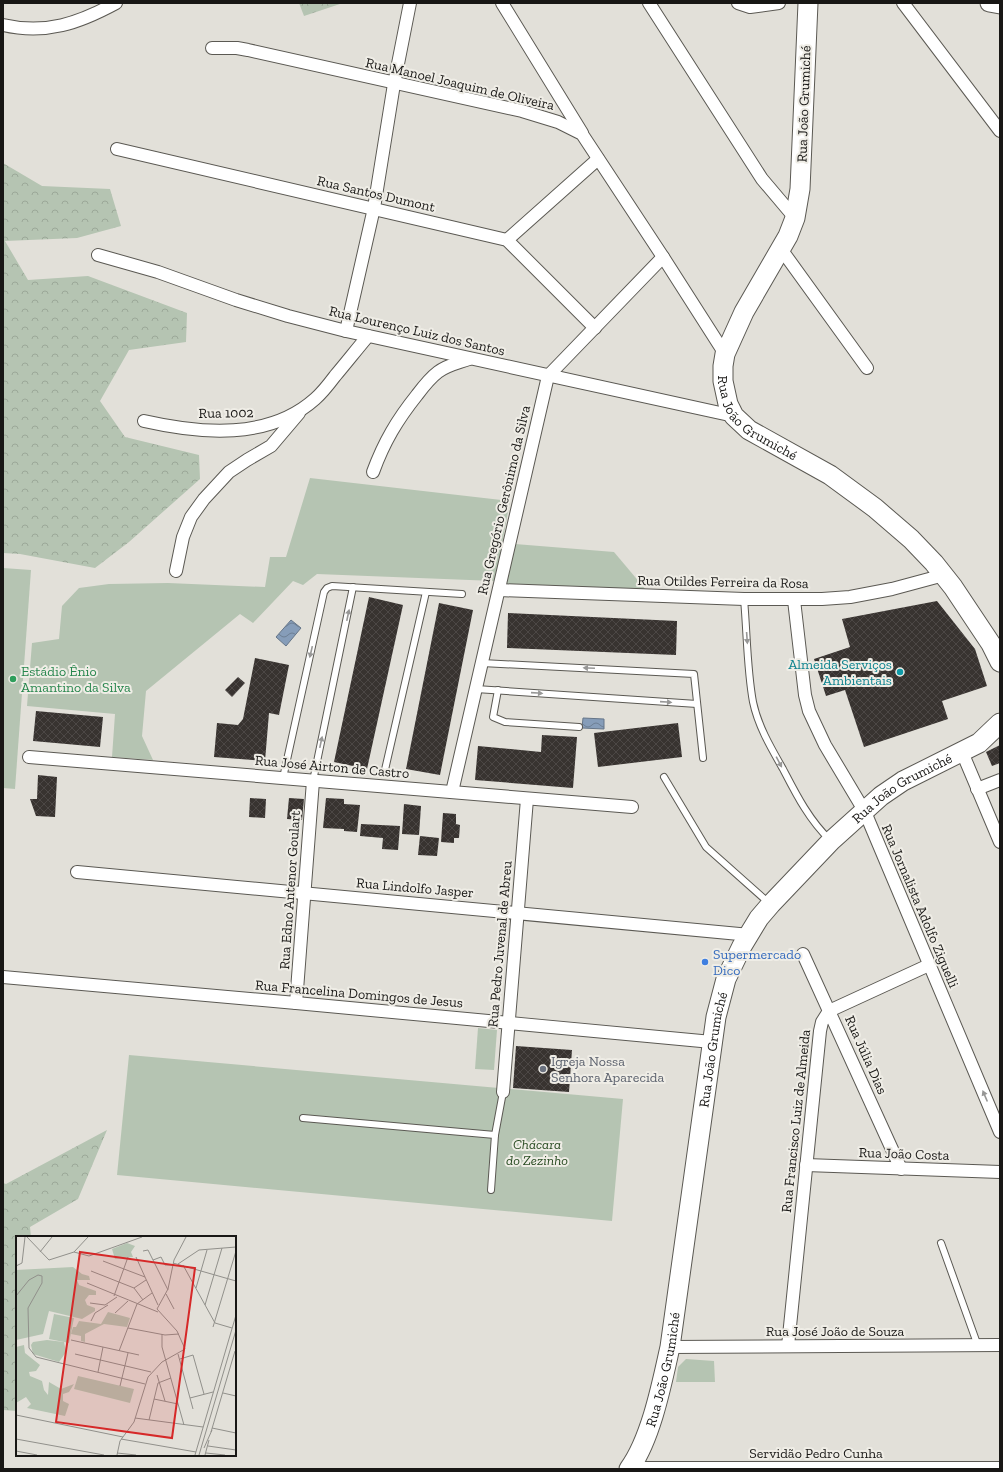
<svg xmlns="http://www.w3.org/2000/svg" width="1003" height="1472" viewBox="0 0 1003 1472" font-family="'Zilla Slab',serif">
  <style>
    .green { fill: #b5c4b2 }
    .forest { fill: url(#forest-crowns) }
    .water { fill: url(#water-waves); stroke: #657588 }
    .building { fill: url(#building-cross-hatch) }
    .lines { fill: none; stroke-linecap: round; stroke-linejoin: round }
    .lane-casing { stroke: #5b5953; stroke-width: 8 }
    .street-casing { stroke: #5b5953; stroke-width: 14 }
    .secondary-casing { stroke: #5b5953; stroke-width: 19 }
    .primary-casing { stroke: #5b5953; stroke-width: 21 }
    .lane { stroke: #fff; stroke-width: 6 }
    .street { stroke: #fff; stroke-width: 12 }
    .secondary { stroke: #fff; stroke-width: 17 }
    .primary { stroke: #fff; stroke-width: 19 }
    .oneway { fill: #979796 }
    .culture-dot { fill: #0f9aa8; stroke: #efede6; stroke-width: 1.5 }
    .leisure-dot { fill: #2e9e5b; stroke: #efede6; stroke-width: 1.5 }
    .shop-dot { fill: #3f7fe0; stroke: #efede6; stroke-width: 1.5 }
    .worship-dot { fill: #6b7280; stroke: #efede6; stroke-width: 1.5 }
    .labels { text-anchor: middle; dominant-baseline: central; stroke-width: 4; stroke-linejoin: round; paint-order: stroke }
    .street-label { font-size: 14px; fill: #181715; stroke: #efede6 }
    .culture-label { font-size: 14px; fill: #0d838f; stroke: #efede6; text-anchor: end }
    .leisure-label { font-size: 14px; fill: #27864d; stroke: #efede6; text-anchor: start }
    .shop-label { font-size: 14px; fill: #366cbe; stroke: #efede6; text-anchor: start }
    .worship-label { font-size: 14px; fill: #5b616d; stroke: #efede6; text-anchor: start }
    .park-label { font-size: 14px; font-style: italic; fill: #274a20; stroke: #efede6 }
    .inset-road { fill: none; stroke: #91908b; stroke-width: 1 }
    .view { fill: #d62828; fill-opacity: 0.15; stroke: #d62828; stroke-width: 2 }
    .inset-edge { fill: none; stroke: #181715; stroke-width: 2 }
  </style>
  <defs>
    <pattern id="forest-crowns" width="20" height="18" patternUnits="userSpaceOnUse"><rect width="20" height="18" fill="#b5c4b2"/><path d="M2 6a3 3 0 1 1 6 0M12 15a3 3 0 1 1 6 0" fill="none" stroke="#9ba898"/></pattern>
    <pattern id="water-waves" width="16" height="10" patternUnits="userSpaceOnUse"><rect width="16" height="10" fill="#869db9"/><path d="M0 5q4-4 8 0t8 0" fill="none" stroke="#6d7f95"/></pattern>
    <pattern id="building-cross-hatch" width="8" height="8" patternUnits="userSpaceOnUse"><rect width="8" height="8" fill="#383330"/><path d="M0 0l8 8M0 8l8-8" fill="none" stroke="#4c4745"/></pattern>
  </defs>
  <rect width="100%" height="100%" fill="#e2e0d9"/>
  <!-- green -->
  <g class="green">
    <polygon points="310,478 510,501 495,581 317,574 303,585 293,581 253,623 240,614 146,691 142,736 153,760 112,757 115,714 27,706 32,643 59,639 62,606 79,588 109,584 168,583 265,587 270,557 286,557"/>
    <polygon points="515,544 614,552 646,590 506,585"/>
    <polygon points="3,568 31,570 15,789 3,788"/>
    <polygon points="478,1028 497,1030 494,1070 475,1069"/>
    <polygon points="129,1055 623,1099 612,1221 117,1175"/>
    <polygon points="686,1359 714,1361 715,1382 676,1382 678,1367"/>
  </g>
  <!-- forest -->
  <g class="forest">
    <polygon points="299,3 343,3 304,16"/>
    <polygon points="3,163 42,186 110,189 121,226 77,238 5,241 28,280 88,276 187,313 186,342 129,350 100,401 125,437 199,455 200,479 129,542 95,568 20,554 3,553"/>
    <polygon points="107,1130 78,1199 30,1227 31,1237 17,1237 17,1411 3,1410 3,1183 6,1184"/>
  </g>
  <!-- water -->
  <g class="water">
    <polygon points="291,620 301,628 286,646 276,637"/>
    <polygon points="583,718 604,719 604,729 582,728"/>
  </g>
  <!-- building -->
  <g class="building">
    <polygon points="369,597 403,605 367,769 334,762"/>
    <polygon points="937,601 975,649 987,686 942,701 948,719 864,747 845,690 826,696 814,659 850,647 842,619"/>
    <polygon points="439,603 473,610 440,775 406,769"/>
    <polygon points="508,613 677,621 676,655 507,648"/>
    <polygon points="255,658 289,665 279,715 269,713 265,761 214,757 217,723 238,725 243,719"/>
    <polygon points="238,677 245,683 232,697 225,690"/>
    <polygon points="36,711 103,717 100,747 33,741"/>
    <polygon points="678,723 682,757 598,767 594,733"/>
    <polygon points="542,735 577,737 573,788 475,780 478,746 541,752"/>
    <polygon points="1000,745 1000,763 992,766 986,752"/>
    <polygon points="38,775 57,777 55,817 36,816 30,799 37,799"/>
    <polygon points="250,798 266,799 265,818 249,817"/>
    <polygon points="289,798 304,799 302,820 287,819"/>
    <polygon points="326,798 344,799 344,804 360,805 357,832 344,831 344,829 323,828"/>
    <polygon points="404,804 421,806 419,835 402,834"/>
    <polygon points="443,813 456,814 456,824 460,825 459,838 454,838 454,843 441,842"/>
    <polygon points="361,824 400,826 398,850 382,849 383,838 360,836"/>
    <polygon points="420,836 439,838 437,856 418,855"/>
    <polygon points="516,1046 572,1050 569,1092 513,1088"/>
  </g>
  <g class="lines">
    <!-- lane casing -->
    <g class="lane-casing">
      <g id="lane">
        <path d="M744,599C747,632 747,670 753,702C758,726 771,748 783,769C796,794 809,820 830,840"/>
        <polyline points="482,663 694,674 703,758"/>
        <polyline points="476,689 697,704"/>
        <polyline points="498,690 493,717 505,722 579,727"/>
        <polyline points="384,774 426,592"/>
        <polyline points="664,777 706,847 769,903"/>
        <polyline points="283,778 324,592 327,588 332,586 462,594"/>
        <polyline points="313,781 353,587"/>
        <polyline points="303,1118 495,1135"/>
        <polyline points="491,1190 495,1135 503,1092"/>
        <polyline points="941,1243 978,1346"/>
        <polyline points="636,1465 1000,1465"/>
      </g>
    </g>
    <!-- street casing -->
    <g class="street-casing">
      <g id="street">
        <polyline points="502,3 582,133"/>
        <polyline points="649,3 762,179 795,218"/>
        <polyline points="738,3 750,7 779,3"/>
        <polyline points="903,3 1000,131"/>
        <path d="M3,25C46,35 79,23 116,3"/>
        <polyline points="212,48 237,48 248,50 522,111 558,122 582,134 663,257 725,354"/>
        <polyline points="117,149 507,240 595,328"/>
        <polyline points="507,240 598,159"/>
        <polyline points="781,249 867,368"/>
        <polyline points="98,255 158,272 236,300 288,316 346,331 734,416"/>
        <polyline points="346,331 374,208 394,84 410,3"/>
        <path d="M144,421C201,434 269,440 315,399C323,392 329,384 335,376C346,363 357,349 368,336"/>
        <path d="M373,472C384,442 397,420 417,395C423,387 430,378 438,372C447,365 458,363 469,359"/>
        <polyline points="176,571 183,537 191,517 204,499 229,472 247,460 271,446 299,413"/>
        <polyline points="499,590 744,599 822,599 850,597 892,589 944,575"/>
        <polyline points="794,600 805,695 809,711 825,745 865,812 1000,1132"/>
        <polyline points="962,752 1000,842"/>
        <polyline points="29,757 632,807"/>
        <polyline points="977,789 1000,780"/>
        <polyline points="452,792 548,376 663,257"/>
        <polyline points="77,872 750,935"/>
        <polyline points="803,954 901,1169"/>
        <polyline points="3,977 296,1003 712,1042"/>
        <polyline points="296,1003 313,781"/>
        <polyline points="503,1092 527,799"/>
        <polyline points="806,1165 1000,1172"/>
        <polyline points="788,1346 820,1031 822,1022 829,1011 929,965"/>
        <polyline points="670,1347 1000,1345"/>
      </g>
    </g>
    <!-- secondary casing -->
    <g class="secondary-casing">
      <polyline id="secondary" points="989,3 1000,5"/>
    </g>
    <!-- primary casing -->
    <g class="primary-casing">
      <g id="primary">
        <path id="s1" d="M808,3L800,189L795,218L788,236L744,312L725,354L723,366V381L728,404L734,416L749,430L830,475L875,508L911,539L934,563L953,587L991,644L1000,662"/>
        <path id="s2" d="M629,1469C651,1439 662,1383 670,1347L716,1017L726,979L742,946L759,918L771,904L831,841L881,796L903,781L979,743L1000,723"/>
      </g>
    </g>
    <!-- lane -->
    <use href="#lane" class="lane"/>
    <!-- street -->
    <use href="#street" class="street"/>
    <!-- secondary -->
    <use href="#secondary" class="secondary"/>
    <!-- primary -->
    <use href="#primary" class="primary"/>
  </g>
  <!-- one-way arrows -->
  <defs><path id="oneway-solid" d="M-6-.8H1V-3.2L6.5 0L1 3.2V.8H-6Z"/></defs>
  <g class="oneway">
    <use href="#oneway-solid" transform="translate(348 615) rotate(-78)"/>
    <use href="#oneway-solid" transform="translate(747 638) rotate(86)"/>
    <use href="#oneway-solid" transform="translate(311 652) rotate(103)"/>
    <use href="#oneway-solid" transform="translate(589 668) rotate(-177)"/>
    <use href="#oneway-solid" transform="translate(537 693) rotate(4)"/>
    <use href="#oneway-solid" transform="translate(666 702) rotate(4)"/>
    <use href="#oneway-solid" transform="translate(321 742) rotate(-78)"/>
    <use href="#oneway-solid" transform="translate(779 762) rotate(62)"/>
    <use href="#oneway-solid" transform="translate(985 1096) rotate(-113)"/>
  </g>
  <!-- markers -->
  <circle class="culture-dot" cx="900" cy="672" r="4"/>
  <circle class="leisure-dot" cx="13" cy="679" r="4"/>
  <circle class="shop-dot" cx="705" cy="962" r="4"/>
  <circle class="worship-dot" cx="543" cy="1069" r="4"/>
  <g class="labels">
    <!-- street labels -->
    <g class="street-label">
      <text transform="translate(460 84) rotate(13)">Rua Manoel Joaquim de Oliveira</text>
      <text transform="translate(804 104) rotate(-88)">Rua João Grumiché</text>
      <text transform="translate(376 194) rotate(13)">Rua Santos Dumont</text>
      <text transform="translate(417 331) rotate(13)">Rua Lourenço Luiz dos Santos</text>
      <text transform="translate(226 413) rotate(-1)">Rua 1002</text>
      <text stroke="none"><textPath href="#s1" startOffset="449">Rua João Grumiché</textPath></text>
      <text transform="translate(504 500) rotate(-77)">Rua Gregório Gerônimo da Silva</text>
      <text transform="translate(723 582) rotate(1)">Rua Otildes Ferreira da Rosa</text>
      <text transform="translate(332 767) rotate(5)">Rua José Airton de Castro</text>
      <text stroke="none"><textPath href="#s2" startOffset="766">Rua João Grumiché</textPath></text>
      <text transform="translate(415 888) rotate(5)">Rua Lindolfo Jasper</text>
      <text transform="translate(290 890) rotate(-86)">Rua Edno Antenor Goulart</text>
      <text transform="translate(920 906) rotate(67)">Rua Jornalista Adolfo Ziguelli</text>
      <text transform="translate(500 944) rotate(-85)">Rua Pedro Juvenal de Abreu</text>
      <text transform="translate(359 994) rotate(5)">Rua Francelina Domingos de Jesus</text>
      <text stroke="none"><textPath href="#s2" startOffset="430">Rua João Grumiché</textPath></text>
      <text transform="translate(866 1055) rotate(66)">Rua Júlia Dias</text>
      <text transform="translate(796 1121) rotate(-84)">Rua Francisco Luiz de Almeida</text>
      <text transform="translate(904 1154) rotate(2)">Rua João Costa</text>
      <text x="835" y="1331">Rua José João de Souza</text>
      <text stroke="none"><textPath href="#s2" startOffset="106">Rua João Grumiché</textPath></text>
      <text x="816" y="1453">Servidão Pedro Cunha</text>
    </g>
    <!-- culture labels -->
    <g class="culture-label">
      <text x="892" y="664">Almeida Serviços<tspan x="892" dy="16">Ambientais</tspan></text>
    </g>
    <!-- leisure labels -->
    <g class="leisure-label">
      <text x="21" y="671">Estádio Ênio<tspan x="21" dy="16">Amantino da Silva</tspan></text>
    </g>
    <!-- shop labels -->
    <g class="shop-label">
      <text x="713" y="954">Supermercado<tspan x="713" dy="16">Dico</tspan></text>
    </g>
    <!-- worship labels -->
    <g class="worship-label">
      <text x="551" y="1061">Igreja Nossa<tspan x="551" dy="16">Senhora Aparecida</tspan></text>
    </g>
    <!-- park labels -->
    <g class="park-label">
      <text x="537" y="1144">Chácara<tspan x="537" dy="16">do Zezinho</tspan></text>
    </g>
  </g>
  <!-- overview -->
  <g transform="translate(16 1236)">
    <rect width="220" height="220" fill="#e2e0d9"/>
    <path d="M92,76L114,82L111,91L88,88L69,98V106L65,105V100L55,98L57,91H60L63,85L85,88ZM38,78L58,82L53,107L33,103ZM62,140L118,153L114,167L58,153Z" fill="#b5c4b2"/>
    <path d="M111,7L119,10L115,16L117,21L99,23L96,13ZM57,31L66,38L73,40L74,44H61L63,49L80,55V59H73L69,64L71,69L79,72V75L66,83L33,75L27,98L0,104V34ZM31,104L48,106L50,116L43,126L17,118L15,109L17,106ZM8,109L9,117L24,129L20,135L13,136L14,140L26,145L28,154L32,159L33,146L45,153L58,148L53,156L47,158V165L53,168L49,180L11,172L15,168L10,161L0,167V111Z" fill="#b5c4b2"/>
    <path class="inset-road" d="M11,1L33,24L58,16L72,1M127,15L132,14L152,54M24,16L36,1M58,16L73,20L126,1M120,21L129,41M137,24L145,21L149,29H157M87,25L129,41L142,69M157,27L220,45M162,28L183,14L220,11M167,29L199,87L216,92M0,30L6,27L9,1M75,35L118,52L127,64M71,47L142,76M118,52L130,44M180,52L191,14M150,58L158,73M0,60L13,44L22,39L26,40V47L12,72L13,112L20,121L129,148M98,60L112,21M74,67L89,69L101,61M189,69L206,12M99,77L112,65M75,85L79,77L92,69M197,91L220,15M112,92L149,99L163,98M146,98V111L168,189M55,104L123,119M103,115L121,68L136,57M59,118L135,136M162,118L177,173M164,123L177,119L188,158M82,136L87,111M141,139L149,165M104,150L112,117M207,157L220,160M174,162L197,156M138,163L162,168M0,179L107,201M119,182L187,191M133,184L142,147L155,142M196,192L220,197M195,196L219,115M0,203L88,219M105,203L180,216M192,210L220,214M188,212L196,194M0,215L21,219M101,217L120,219M190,217L209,219M101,219L104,205L118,186L132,141L146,126L169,113L161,95L141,73L152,53L158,24L170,1M179,219L220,79M183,219L220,94M189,219L193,204"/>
    <path class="view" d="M64,16L179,32L156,202L40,186Z"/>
    <rect width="220" height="220" class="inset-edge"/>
  </g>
  <!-- border -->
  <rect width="1003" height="1472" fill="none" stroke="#181715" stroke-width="8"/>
</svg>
